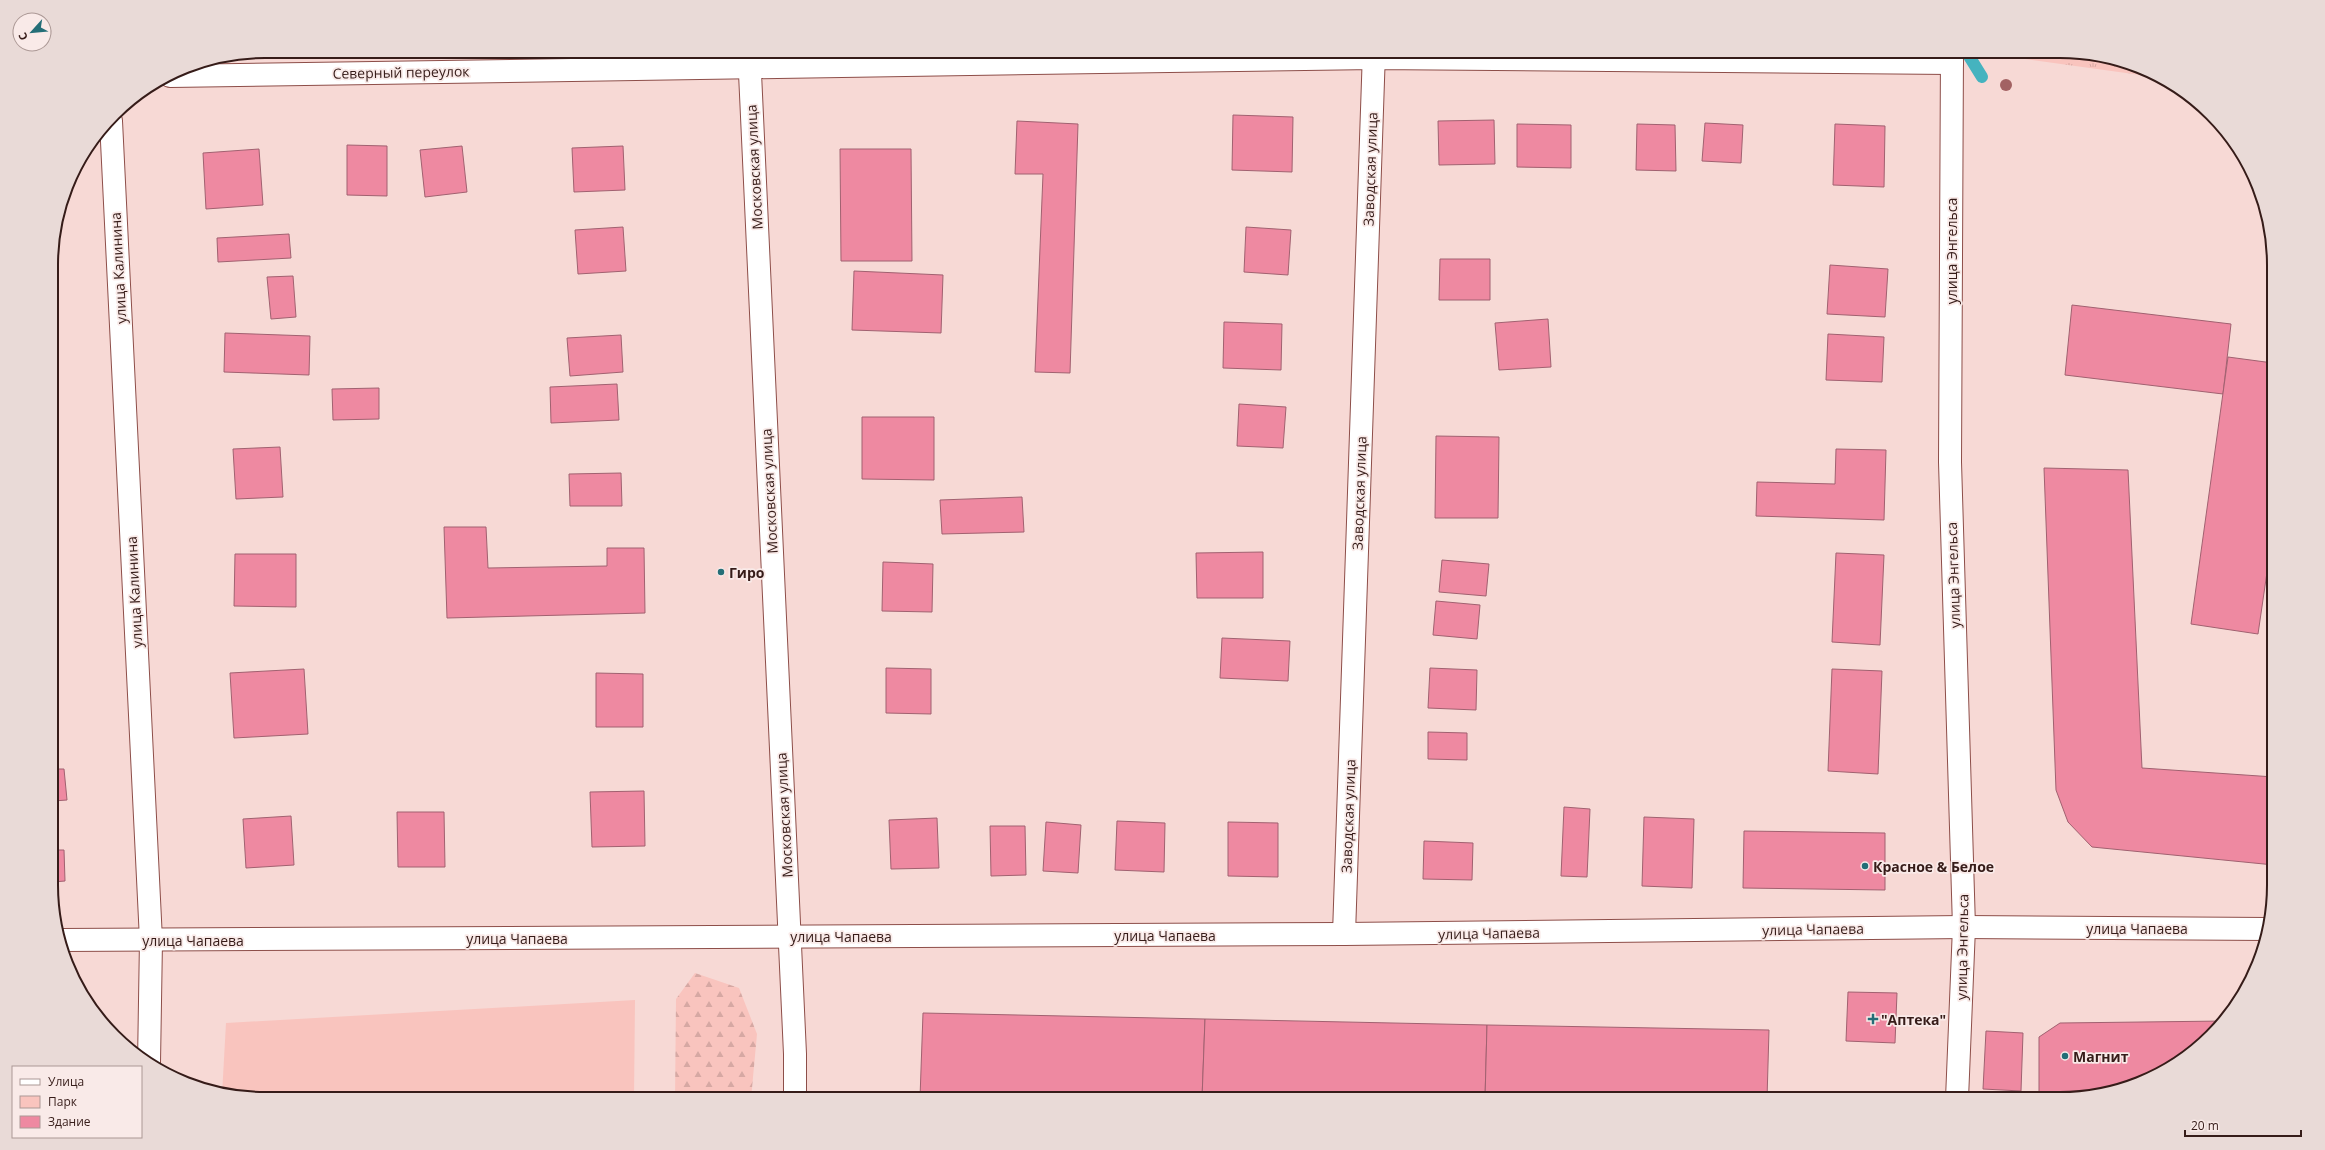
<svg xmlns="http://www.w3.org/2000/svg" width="2325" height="1150" viewBox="0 0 2325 1150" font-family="'Open Sans',sans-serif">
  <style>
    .grass { fill: url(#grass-tufts) }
    .forest { fill: url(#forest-firs) }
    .park { fill: #f9c4be }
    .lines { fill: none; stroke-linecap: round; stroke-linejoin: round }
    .stream { stroke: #45b3bf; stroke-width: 12 }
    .building { fill: #ee89a1; stroke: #a16170 }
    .street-casing { stroke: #8d4e49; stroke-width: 24 }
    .secondary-casing { stroke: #8d4e49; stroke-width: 24 }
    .street { stroke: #fff; stroke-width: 22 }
    .secondary { stroke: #fff; stroke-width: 22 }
    .tree { fill: #a26263 }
    .poi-dot { fill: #246e77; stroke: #f9eae8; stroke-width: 1.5 }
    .labels { text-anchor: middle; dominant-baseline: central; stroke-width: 3.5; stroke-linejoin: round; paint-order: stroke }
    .street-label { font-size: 14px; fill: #361c19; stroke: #f9eae8 }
    .poi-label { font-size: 14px; font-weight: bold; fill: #361c19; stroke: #f9eae8; text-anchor: start }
    .rim { fill: none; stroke: #361c19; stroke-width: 2 }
  </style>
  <defs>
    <pattern id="grass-tufts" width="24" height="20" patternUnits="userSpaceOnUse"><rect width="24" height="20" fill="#f9c4be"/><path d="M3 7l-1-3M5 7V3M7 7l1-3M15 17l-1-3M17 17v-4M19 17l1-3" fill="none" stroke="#d6a8a3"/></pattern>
    <pattern id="forest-firs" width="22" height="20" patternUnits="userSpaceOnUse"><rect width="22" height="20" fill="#f9c4be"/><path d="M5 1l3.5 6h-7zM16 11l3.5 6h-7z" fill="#d6a8a3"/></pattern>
  </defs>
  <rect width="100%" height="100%" fill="#f7d9d5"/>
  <!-- grass -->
  <polygon class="grass" points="2017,51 2060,51 2102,55 2155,73 2162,78 2018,58"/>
  <!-- forest -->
  <polygon class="forest" points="695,973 739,988 757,1034 751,1099 675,1099 676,999"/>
  <!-- park -->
  <polygon class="park" points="635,1000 634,1099 265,1099 222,1095 226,1023"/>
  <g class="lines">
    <!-- stream -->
    <polyline class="stream" points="1969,51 1969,56 1982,77"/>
  </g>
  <!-- building -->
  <g class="building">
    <polygon points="1233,115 1293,117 1292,172 1232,170"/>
    <polygon points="1494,120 1495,164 1439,165 1438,121"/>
    <polygon points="1017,121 1078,124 1070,373 1035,372 1043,174 1015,174"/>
    <polygon points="1705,123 1743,125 1741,163 1702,161"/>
    <polygon points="1517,124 1571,125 1571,168 1517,167"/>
    <polygon points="1637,124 1675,125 1676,171 1636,170"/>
    <polygon points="1835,124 1885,126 1884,187 1833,185"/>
    <polygon points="347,145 387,146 387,196 347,195"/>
    <polygon points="462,146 467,192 425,197 420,150"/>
    <polygon points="623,146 625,190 574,192 572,148"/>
    <polygon points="259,149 263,205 206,209 203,153"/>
    <polygon points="840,149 911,149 912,261 841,261"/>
    <polygon points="623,227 626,271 578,274 575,230"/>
    <polygon points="1246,227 1291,230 1288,275 1244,272"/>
    <polygon points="289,234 291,258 218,262 217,238"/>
    <polygon points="1440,259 1490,259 1490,300 1439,300"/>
    <polygon points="1830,265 1888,269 1885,317 1827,314"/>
    <polygon points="854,271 943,275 941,333 852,330"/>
    <polygon points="293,276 296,317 271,319 267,277"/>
    <polygon points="2072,305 2231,324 2223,394 2065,375"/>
    <polygon points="1548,319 1551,367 1499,370 1495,323"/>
    <polygon points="1224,322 1282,324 1281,370 1223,368"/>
    <polygon points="225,333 310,336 309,375 224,372"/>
    <polygon points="1828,334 1884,337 1882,382 1826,380"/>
    <polygon points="621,335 623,372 570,376 567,338"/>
    <polygon points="2228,357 2273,363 2273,531 2258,634 2191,624"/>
    <polygon points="617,384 619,420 551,423 550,387"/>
    <polygon points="379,388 379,419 333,420 332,389"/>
    <polygon points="1239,404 1286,407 1283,448 1237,446"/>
    <polygon points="862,417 934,417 934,480 862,479"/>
    <polygon points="1436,436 1499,437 1498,518 1435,518"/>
    <polygon points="280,447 283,497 236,499 233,449"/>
    <polygon points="1836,449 1886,450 1884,520 1756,516 1757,482 1835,484"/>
    <polygon points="2044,468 2128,470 2142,768 2274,777 2274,865 2092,847 2068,822 2056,790"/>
    <polygon points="621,473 622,506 570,506 569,474"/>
    <polygon points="1022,497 1024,532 942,534 940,500"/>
    <polygon points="444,527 486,527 488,568 607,566 607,548 644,548 645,613 447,618"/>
    <polygon points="1263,552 1263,598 1197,598 1196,553"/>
    <polygon points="1836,553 1884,555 1880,645 1832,642"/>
    <polygon points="235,554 296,554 296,607 234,606"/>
    <polygon points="1442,560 1489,564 1486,596 1439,592"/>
    <polygon points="883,562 933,564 932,612 882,611"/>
    <polygon points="1436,601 1480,605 1477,639 1433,635"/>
    <polygon points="1222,638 1290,641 1288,681 1220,678"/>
    <polygon points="886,668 931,669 931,714 886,713"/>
    <polygon points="1430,668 1477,670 1476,710 1428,708"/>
    <polygon points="304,669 308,734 234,738 230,673"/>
    <polygon points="1832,669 1882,671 1878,774 1828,771"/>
    <polygon points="596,673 643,674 643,727 596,727"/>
    <polygon points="52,689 57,689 58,734 52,734"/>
    <polygon points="1428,732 1467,733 1467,760 1428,759"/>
    <polygon points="53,769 64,769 67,800 53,801"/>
    <polygon points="644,791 645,846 592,847 590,792"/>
    <polygon points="1564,807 1590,809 1587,877 1561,876"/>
    <polygon points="397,812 444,812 445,867 398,867"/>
    <polygon points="291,816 294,865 246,868 243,819"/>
    <polygon points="1644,817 1694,819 1692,888 1642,886"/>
    <polygon points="937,818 939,868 891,869 889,820"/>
    <polygon points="1117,821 1165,823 1164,872 1115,870"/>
    <polygon points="1046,822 1081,825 1078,873 1043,871"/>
    <polygon points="1228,822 1278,823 1278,877 1228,876"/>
    <polygon points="990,826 1025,826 1026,875 991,876"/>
    <polygon points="1744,831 1885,833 1885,890 1743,888"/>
    <polygon points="1424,841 1473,843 1472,880 1423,879"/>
    <polygon points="53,850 64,850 65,881 53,882"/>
    <polygon points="1848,992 1897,993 1895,1043 1846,1041"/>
    <polygon points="923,1013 1205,1019 1202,1099 920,1098"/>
    <polygon points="1205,1019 1487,1025 1485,1099 1202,1099"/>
    <polygon points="2224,1021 2179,1063 2129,1088 2074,1099 2039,1099 2039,1037 2060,1023"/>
    <polygon points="1487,1025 1769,1030 1767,1099 1485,1099"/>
    <polygon points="1986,1031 2023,1033 2021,1091 1983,1089"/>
  </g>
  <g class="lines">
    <!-- street casing -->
    <g class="street-casing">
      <g id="street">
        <polyline points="1952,51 1950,462 1964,927 1957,1099"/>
        <polyline points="170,76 1374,58 1952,63"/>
        <polyline points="111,121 151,940 149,1063"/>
        <polyline points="1344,934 1374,51"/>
        <polyline points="60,940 1344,934 1964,927 2269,929"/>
      </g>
    </g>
    <!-- secondary casing -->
    <g class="secondary-casing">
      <polyline id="secondary" points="749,51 795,1054 795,1099"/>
    </g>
    <!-- street -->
    <use href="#street" class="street"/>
    <!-- secondary -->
    <use href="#secondary" class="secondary"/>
  </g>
  <!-- trees -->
  <circle class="tree" cx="2006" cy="85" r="6"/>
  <!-- markers -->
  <g class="poi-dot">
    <circle cx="721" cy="572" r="4"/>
    <circle cx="1865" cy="866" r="4"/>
    <path d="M1871 1013h4v4h4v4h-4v4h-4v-4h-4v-4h4z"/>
    <circle cx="2065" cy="1056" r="4"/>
  </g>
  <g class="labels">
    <!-- street labels -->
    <g class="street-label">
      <text transform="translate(401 72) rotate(-1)">Северный переулок</text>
      <text transform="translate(754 167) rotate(-93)">Московская улица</text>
      <text transform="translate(1370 169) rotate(-88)">Заводская улица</text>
      <text transform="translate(1951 251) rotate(-90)">улица Энгельса</text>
      <text transform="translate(118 268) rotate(-93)">улица Калинина</text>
      <text transform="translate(769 491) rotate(-93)">Московская улица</text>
      <text transform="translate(1359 493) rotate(-88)">Заводская улица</text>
      <text transform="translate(1953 575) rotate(-92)">улица Энгельса</text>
      <text transform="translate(134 592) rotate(-93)">улица Калинина</text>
      <text transform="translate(784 815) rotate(-93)">Московская улица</text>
      <text transform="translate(1348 816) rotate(-88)">Заводская улица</text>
      <text x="2137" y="928">улица Чапаева</text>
      <text transform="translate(1813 929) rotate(-1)">улица Чапаева</text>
      <text transform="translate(1489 933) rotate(-1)">улица Чапаева</text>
      <text x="1165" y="935">улица Чапаева</text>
      <text x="841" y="936">улица Чапаева</text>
      <text x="517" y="938">улица Чапаева</text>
      <text x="193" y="940">улица Чапаева</text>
      <text transform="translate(1962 947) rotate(-89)">улица Энгельса</text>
    </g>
    <!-- poi labels -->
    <g class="poi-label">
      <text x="729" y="572">Гиро</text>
      <text x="1873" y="866">Красное &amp; Белое</text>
      <text x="1881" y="1019">"Аптека"</text>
      <text x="2073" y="1056">Магнит</text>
    </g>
  </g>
  <!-- crop -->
  <path d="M0 0H2325V1150H0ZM265 58H2060A207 207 0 0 1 2267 265V885A207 207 0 0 1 2060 1092H265A207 207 0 0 1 58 885V265A207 207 0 0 1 265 58Z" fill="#e9dad7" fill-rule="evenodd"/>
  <path class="rim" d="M265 58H2060A207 207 0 0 1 2267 265V885A207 207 0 0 1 2060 1092H265A207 207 0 0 1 58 885V265A207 207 0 0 1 265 58Z"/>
  <!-- legend -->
  <rect x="12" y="1066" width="130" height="72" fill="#f9eae8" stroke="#ab9895"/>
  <rect x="20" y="1079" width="20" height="6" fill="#ffffff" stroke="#ab9895"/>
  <text x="48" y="1086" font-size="12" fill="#361c19">Улица</text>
  <rect x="20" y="1096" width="20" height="12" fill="#f9c4be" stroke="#ab9895"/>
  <text x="48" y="1106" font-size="12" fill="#361c19">Парк</text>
  <rect x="20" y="1116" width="20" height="12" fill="#ee89a1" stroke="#ab9895"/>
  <text x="48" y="1126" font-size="12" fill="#361c19">Здание</text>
  <!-- north arrow -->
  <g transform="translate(32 32) rotate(243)"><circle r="19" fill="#f9eae8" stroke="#ab9895"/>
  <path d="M0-3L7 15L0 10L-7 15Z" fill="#246e77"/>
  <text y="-6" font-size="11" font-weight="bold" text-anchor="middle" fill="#361c19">С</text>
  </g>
  <!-- scale -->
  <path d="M2185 1130v6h116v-6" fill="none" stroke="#361c19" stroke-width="2"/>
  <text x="2191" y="1130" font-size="12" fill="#361c19" stroke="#f9eae8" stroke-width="3" paint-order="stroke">20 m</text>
</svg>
